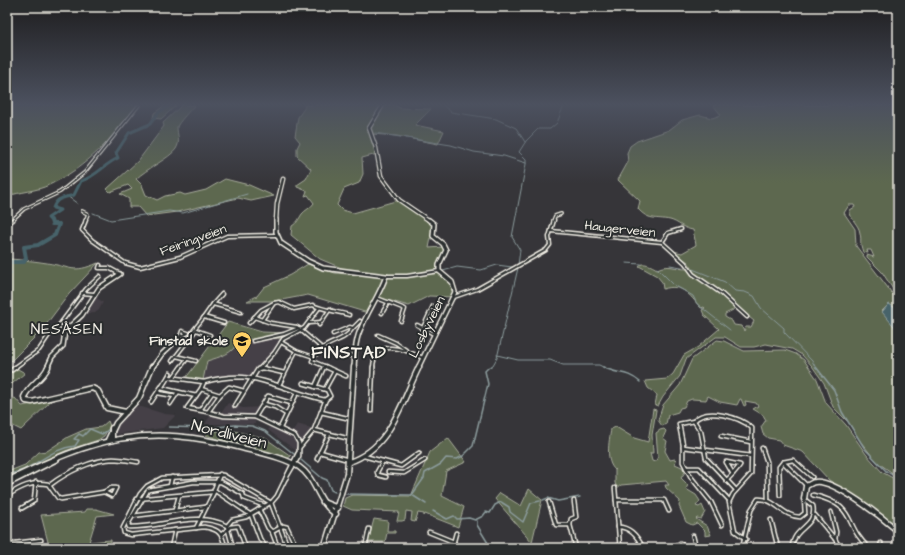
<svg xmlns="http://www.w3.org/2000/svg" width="905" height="555" viewBox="0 0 905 555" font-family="'Architects Daughter',sans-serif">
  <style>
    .built { fill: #443f46 }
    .green { fill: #5d684f; stroke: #a8ac9c; fill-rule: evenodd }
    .water { fill: #47636b; stroke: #8c9c9d }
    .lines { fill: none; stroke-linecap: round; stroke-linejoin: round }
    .stream-far1 { stroke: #8c9c9d; stroke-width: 1 }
    .stream { stroke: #8c9c9d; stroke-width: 1.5 }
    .river-far1 { stroke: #47636b; stroke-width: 3 }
    .river { stroke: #47636b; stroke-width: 4 }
    .street-far2-casing { stroke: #f4f1e8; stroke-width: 4 }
    .street-far1-casing { stroke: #f4f1e8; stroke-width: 5 }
    .street-casing { stroke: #f4f1e8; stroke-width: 5.5 }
    .secondary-far2-casing { stroke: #f4f1e8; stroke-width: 5 }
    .secondary-far1-casing { stroke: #f4f1e8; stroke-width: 6 }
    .secondary-casing { stroke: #f4f1e8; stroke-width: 7 }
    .street-far2 { stroke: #2a2d2e; stroke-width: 1.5 }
    .street-far1 { stroke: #2a2d2e; stroke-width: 2 }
    .street { stroke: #2a2d2e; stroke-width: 2.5 }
    .secondary-far2 { stroke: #2a2d2e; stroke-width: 2.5 }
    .secondary-far1 { stroke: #2a2d2e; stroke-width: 3 }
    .secondary { stroke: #2a2d2e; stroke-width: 4 }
    .labels { text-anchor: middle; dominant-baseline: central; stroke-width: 4; stroke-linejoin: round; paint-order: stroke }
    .street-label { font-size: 13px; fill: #f4f1e8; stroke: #2a2d2e }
    .poi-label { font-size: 13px; font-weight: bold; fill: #f4f1e8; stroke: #2a2d2e; text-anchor: end }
    .quarter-label { font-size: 15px; letter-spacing: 1px; fill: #f4f1e8; stroke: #2a2d2e }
    .near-street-label { font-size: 16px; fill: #f4f1e8; stroke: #2a2d2e }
    .district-label { font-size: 17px; font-weight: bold; letter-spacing: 1px; fill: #f4f1e8; stroke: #2a2d2e }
  </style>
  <rect width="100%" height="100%" fill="#363539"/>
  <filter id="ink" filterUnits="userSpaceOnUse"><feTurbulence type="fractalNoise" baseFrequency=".025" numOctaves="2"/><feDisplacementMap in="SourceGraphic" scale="8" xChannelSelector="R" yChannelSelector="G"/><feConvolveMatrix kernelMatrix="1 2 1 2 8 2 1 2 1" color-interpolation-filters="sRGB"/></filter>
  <g filter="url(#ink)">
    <!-- built -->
    <g class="built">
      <polygon points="99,296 97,298 103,302 99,310 95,313 85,314 93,299"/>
      <polygon points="283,338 273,353 251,376 234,375 203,380 207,360 223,356 236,346 261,339"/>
      <polygon points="228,403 243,408 261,407 256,416 255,424 205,424 212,413 220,415"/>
      <polygon points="134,407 142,407 165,414 176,415 163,428 118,434 115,430 117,425"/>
      <polygon points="272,423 293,431 297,424 314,429 303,444 295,450 268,430"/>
    </g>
    <!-- green -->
    <g class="green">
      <path d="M7,105H138C114,137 86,168 49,185C37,191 20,192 7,196Z"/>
      <polygon points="165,105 177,105 161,119 153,118 154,113"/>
      <path d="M182,105H195C191,109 178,123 177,127C177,135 181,141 176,149C170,158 146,169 136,179L142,185L146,195L157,200L165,196L180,193L185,195L206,190L225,179L249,185L274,196L251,201L238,198L177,212L146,216L138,207H129V199L120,194L132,189L128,185L110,192L107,189L138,161L164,126L163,123Z"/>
      <path d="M304,105H394L400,108L431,109L415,125L444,131L438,144L397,136L372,134L377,154L362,158L363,174L359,183L344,189L337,205L342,210L353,213L399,200L429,220L433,228L429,248L443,247L447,251L439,263L438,271L453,282L454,297L429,296L409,306L377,297L368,313L308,295L276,301H247L257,296L264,287L290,275L308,264L335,273L358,275L320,259L291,235L292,226C298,222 298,220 302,214C305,210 311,208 314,203L308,195L305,196L307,191L297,187V185L306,179L311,169L297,156V148L300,142L295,136L298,117L305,107Z"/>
      <path d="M713,105H898V297L882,272L867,257V255L874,257L871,250H867L868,253L863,252C859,241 862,242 860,233C859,224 849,219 850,210L855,207L854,205H849L844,213L855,229L856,246L898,301V310L889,304L882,311L898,331V477L877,462L860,441L849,423L833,407L824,383L812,366L802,355L792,349L766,344L754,347H741L725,337H716L686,359L680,376L663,397L658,406L655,405L657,395L648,388L645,381L667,379L673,374L684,355L698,347L719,329L704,315L702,310L705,308L704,307L701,308C689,295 683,283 663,289L662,282L657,276L639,266C643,261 652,266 657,269C671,262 680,272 692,268L688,262L673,251L682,253L696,245L693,230C684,229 678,222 670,220C655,217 649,221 638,209L640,201L618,180L628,162L627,153L630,146L637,141L669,130L682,120L700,115L712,118L721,115ZM735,306L754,321L751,327H746L744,331L741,326L734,325L732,321L725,317V314L733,310Z"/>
      <path d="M10,259C23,260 35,261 47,263C72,267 72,274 98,263L69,294L42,330L7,365V261Z"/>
      <path d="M228,322L262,332L286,333L283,338C267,339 253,338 238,341C234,354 219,357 207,361L203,380L185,379Z"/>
      <polygon points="717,340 724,341 744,351 785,350 796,354 804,360 817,379 826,403 846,425 866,454 882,472 898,481 898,529 829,480 803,452 783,445 779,440 768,438 763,434 761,427 766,420 763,415 753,409 758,406 756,403 745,401 746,405 744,406 741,399 740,399 737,405 720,402 708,396 706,400 692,399 687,401 684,407 680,408 678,412 668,415 666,424 662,426 658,420 663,405 680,385 692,359"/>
      <polygon points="16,368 25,373 7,388 7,376"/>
      <polygon points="15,398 22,406 52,400 21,430 7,423 7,400"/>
      <path d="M653,409L656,410L652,435L653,453H650L652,461L655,462L658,457L656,433L660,430L664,429L666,431L663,438L667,441L665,451L670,460L675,459L676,460L675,464L682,467L685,472L681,478L688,485L686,489L696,495L700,501L696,506L699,507L702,505L705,512L701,519L697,518L696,519L707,526L711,535L705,536V531L697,523L692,525L686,522L679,506L680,501L666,488L665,485H669L666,481L621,485L617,488L615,483V470C605,461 609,442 611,429L616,427L634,438L648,442Z"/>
      <polygon points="108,421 110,426 104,436 98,440 65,451 7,479 7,472 25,465 39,452 47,451 68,437 86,429 101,427"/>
      <polygon points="207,431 234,431 265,438 291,456 287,459 205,435"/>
      <polygon points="448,438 466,462 446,471 442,496 464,507 458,527 425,514 424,516 424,514 418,513 415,522 411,521 412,512 406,511 405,520 402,521 397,521 399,512 352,510 343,506 345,498 352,495 411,496 430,452"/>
      <polygon points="529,489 542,500 532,542 495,499 500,493 521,506"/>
      <polygon points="87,509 96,509 114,514 97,516 89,542 111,540 111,544 80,548 47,548 48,542 41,515 85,512"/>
      <polygon points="374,519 388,521 387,531 395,531 395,533 387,533 385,542 368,542"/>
    </g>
    <!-- water -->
    <polygon class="water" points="889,304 898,310 898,331 882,312"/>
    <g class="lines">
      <!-- stream-far1 -->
      <g class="stream-far1">
        <polyline points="443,105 451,112 496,119 516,128 525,142"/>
        <polyline points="375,133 451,145 474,152 504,156 526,163"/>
        <polyline points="67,196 78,204"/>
        <polyline points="93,213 111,220 169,211 183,213 247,194"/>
        <polyline points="626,263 641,264"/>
        <polyline points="518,265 520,250 512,237 526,164 526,159 519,152 526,141 538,129 550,129 557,123 564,105"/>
        <polyline points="670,265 687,268"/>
        <polyline points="657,268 674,285 693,296 697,304 730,330"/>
        <polyline points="690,268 725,282 735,291 745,292 754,296 761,308 784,328 784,332 812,361 816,368"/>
        <polyline points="443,271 457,267 481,270 497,265 512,267 518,265"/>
        <polyline points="497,355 518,360 550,360 563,365 599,365 605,368"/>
        <polyline points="488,368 493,365 497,358 518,268"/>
      </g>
      <!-- stream -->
      <g class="stream">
        <path d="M603,367C618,375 626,370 640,382"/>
        <polyline points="816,367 834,390 842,412 865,449 886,471 898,478"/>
        <polyline points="169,427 209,428 235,425 252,426 265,431 294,454"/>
        <polyline points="301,460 322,478 327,480 331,490 335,492"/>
        <path d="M7,475C12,473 18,472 23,470C41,462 54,448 75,446L79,440L74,439L79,434L83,436L90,429L102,434L110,429"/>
        <polyline points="346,494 412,495 424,478 425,473 441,464 446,458 457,459 463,456 473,446 488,384 485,371 489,367"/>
        <polyline points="412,495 426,504"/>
        <polyline points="543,500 548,498 558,501 580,497"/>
        <polyline points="433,511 447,519 454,516 457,519 469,518 475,520 483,516 486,512 490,513 495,505 501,502 509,507 510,512 523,522 531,503 540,501"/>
        <polyline points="477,521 477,525 491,548"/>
      </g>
      <!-- river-far1 -->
      <path class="river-far1" d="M51,221L48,218L60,210L53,208C57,197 64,198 74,195L81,181C97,176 103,165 118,158L116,153L129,133L150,124L158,113L170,105"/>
      <!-- river -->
      <g class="river">
        <polyline points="7,262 24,262 26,258 24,247 38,245 55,235 59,224 52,224 51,220"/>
        <polyline points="7,270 10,273 7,276"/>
      </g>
      <!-- street-far2 casing -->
      <g class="street-far2-casing">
        <g id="street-far2">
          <polyline points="82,211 88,214 85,221"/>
          <polyline points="11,221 24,209 60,192 85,172 139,105"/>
          <polyline points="553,221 555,216 561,214"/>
        </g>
      </g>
      <!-- street-far1 casing -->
      <g class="street-far1-casing">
        <g id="street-far1">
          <polyline points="86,220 82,230 92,240 125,263 140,267 180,257 227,236 276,235"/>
          <polyline points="7,224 13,220"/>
          <polyline points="551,231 662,242 668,233 681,229"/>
          <polyline points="662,242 685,263 693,274 722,294 747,317"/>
          <polyline points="100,265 99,268 109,268 120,274"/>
          <polyline points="386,276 407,276 439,271"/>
          <polyline points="82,293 94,294"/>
          <polyline points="454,297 477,289 546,250 550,245 549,237 554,220"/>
          <polyline points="377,298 405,309 401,321"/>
          <polyline points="213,304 222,294"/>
          <polyline points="382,313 388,303"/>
          <polyline points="204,317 213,304 241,312"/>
          <polyline points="254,317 271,323 297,327 323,349 337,355 354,356"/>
          <path d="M262,320L274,303L279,302L294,309L313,305C317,308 342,313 349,315"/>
          <polyline points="249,323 261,310 274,303"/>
          <polyline points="309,323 321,322"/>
          <polyline points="319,325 330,309"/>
          <polyline points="417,325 434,334"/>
          <polyline points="57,328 86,289 100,276"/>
          <polyline points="353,328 360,321"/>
          <polyline points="422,330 433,306"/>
          <polygon points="182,331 188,333 180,337"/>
          <polyline points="192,332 204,317 224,323"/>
          <polyline points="378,335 396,343 406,350"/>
          <polyline points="253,341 284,334 299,328"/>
          <polyline points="281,342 296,351 314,357"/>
          <polyline points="176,356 196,361"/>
          <polyline points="172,361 196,330 210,335"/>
          <polyline points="14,368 39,350 53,329 61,327 67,329"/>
          <polyline points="180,368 187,359"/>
          <polyline points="260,368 274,353 283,339 304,328 319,308"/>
          <polyline points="261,368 264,368"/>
          <polyline points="287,368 296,351"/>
          <polyline points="324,368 325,366"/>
          <path d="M329,368L312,361C322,339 343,345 353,328L350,327L333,334"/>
          <path d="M373,368C374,337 404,349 423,358"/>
        </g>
      </g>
      <!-- street casing -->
      <g class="street-casing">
        <g id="street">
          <polyline points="326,367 346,376"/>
          <polyline points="12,370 16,367"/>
          <polyline points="170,373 168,377 204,382 201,389"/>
          <polyline points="168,377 161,388 196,396"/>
          <polyline points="173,378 181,367"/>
          <path d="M204,382C215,379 226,377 238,377C267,378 296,394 325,400L330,396L327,390L303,383"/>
          <polyline points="279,385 288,367"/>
          <polyline points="315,387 324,367"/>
          <polygon points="201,389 220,395 208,412 187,408"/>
          <polyline points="325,389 335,371"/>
          <polyline points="158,393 175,396"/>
          <polyline points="220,395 229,387 244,391"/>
          <polyline points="151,402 161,387"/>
          <polyline points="170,404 178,392"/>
          <polyline points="264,404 275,407 286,414"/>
          <polyline points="235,406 258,369 262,368 284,373"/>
          <polyline points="200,410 212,393"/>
          <polyline points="371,411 373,367"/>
          <polyline points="208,412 224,416 255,417 295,436 299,443 299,456 286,478"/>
          <polyline points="321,412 347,418"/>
          <polyline points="255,417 268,396 291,403"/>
          <path d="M694,421C706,407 740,417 752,428L751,474L733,494L729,502L735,531L746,539"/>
          <polyline points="694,421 679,424 683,445 683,462 691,477 711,502 722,525"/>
          <polyline points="694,421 701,432 706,458 736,490"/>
          <polyline points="280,428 297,393"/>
          <polyline points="314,430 346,438"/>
          <polyline points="721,436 751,442"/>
          <polyline points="683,447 751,456"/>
          <polyline points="299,448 314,430 326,399"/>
          <polyline points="762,448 767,462 768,499"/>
          <polyline points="320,452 345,459"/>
          <polyline points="364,456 401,466 419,453"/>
          <polyline points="317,459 329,434"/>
          <polyline points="383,461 377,472 378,475 386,477"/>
          <polyline points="783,462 793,460 812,477"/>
          <polyline points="686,468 699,468 729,500"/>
          <polyline points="388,472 404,473 425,460"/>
          <polyline points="220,474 214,490 251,515 260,539 266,548"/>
          <path d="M726,481C731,476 736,471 740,465L726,462L733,474"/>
          <polyline points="7,484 7,493"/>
          <path d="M50,485C67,472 91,460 113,459C121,459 130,461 138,462"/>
          <polyline points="170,486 172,477"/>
          <polygon points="111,488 116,488 112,496 104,492"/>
          <polyline points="615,488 620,548"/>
          <polyline points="780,495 779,467 783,462 806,485"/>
          <path d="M813,495C859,506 842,524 869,548"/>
          <path d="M7,496C20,487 32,481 48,484L58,498L61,499L104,492"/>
          <polyline points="136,499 213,492"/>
          <polyline points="616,500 664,500 669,511"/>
          <polyline points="574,501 576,517 571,519 570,525 576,548"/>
          <polyline points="549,502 556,525 570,525"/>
          <polyline points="271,503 277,496 298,453"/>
          <polyline points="271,503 288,548"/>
          <polyline points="22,508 34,501 36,482"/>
          <polyline points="259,509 268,528 272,532"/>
          <polyline points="175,510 179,496"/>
          <polyline points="831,512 836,532 835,539"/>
          <polyline points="815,515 835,539 840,548"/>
          <polyline points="132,516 206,507"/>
          <polyline points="771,520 778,548"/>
          <polyline points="227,526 232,520 246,517 270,503"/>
          <path d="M618,527C631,527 638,537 643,548"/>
          <polyline points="196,528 214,492"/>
          <polyline points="429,532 454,542"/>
          <polyline points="222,534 230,527 238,526 246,548"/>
          <polyline points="693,536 696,548"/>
          <polyline points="7,544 41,540"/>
          <polyline points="171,548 175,530"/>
          <path d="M221,548L224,543C221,531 216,529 204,527L131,535L124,533L123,528L140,494L147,486L162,478L223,475L271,503"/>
          <path d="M233,548L227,526C197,510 161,528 129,527L128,524L148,490L193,482H221L243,494L244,498L265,506"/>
          <polyline points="278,548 272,532 283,526 287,527 295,544 300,548"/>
          <polyline points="289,548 295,544"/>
          <polyline points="365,548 369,529"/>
          <polyline points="452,548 456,533"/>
          <polyline points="674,548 680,543 686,548"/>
          <path d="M742,548L751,510L758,499C775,498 783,517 800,517L805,513L804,499"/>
          <path d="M792,548C793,526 817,528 813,506L804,499"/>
          <polyline points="880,548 881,543"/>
        </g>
      </g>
      <!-- secondary-far2 casing -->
      <g class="secondary-far2-casing">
        <g id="secondary-far2">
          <polyline points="383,105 369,128 376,148 381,176 399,200 430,221"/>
          <polyline points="276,221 277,204 283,179"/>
        </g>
      </g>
      <!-- secondary-far1 casing -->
      <g class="secondary-far1-casing">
        <g id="secondary-far1">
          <path d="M276,220V232L281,243L308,261L323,268L386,276C380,294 369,309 362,326C355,339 355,354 354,368"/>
          <polyline points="47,368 52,357 63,346 65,331 82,315 99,288 120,274"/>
          <polyline points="152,368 162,354 180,337"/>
          <polyline points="418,368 455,292 452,282 439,271 439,265 446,250 443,244 433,236 434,224 429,220"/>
        </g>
      </g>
      <!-- secondary casing -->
      <g class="secondary-casing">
        <g id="secondary">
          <path d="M48,367C43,379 29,385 24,397L26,401L32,402L92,388L98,391L107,408L126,412"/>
          <polyline points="112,428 112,439"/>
          <polyline points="108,440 116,423 139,398 152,367"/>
          <path d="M349,462C391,448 401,403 419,367"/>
          <path d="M7,481C95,438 145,422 242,448C260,453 284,457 299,467C317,479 317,503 336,514"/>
          <polyline points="7,484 57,459"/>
          <path d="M804,499L806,486C809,485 812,482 815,482C834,479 883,518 898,531"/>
          <polyline points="323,502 338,508"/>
          <polyline points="324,548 347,474 354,367"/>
        </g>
      </g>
      <!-- street-far2 -->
      <use href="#street-far2" class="street-far2"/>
      <!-- street-far1 -->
      <use href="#street-far1" class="street-far1"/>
      <!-- street -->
      <use href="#street" class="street"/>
      <!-- secondary-far2 -->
      <use href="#secondary-far2" class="secondary-far2"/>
      <!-- secondary-far1 -->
      <use href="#secondary-far1" class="secondary-far1"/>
      <!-- secondary -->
      <use href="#secondary" class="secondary"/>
    </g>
  </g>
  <!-- sky -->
  <linearGradient id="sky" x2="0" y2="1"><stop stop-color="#1e1d1f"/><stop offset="0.57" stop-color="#4c515f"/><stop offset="1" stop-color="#4c515f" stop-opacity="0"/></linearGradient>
  <rect width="905" height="183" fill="url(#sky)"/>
  <!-- icons -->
  <defs>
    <g id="school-pin" transform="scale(1)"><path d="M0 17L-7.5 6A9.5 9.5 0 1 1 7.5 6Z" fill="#ffd166" stroke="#2a2d2e"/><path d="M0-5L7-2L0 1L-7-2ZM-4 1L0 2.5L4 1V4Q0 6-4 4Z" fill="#111"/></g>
  </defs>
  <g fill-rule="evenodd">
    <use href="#school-pin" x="242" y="341"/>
  </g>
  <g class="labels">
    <!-- street labels -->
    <g class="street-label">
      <text transform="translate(620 229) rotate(6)">Haugerveien</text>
      <text transform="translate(193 240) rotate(-20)">Feiringveien</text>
      <text transform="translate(427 327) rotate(-64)">Losbyveien</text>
    </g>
    <!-- poi labels -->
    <g class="poi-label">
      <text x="228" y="341">Finstad skole</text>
    </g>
    <!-- quarter labels -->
    <g class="quarter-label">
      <text x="67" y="329">NESÅSEN</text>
    </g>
    <!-- near-street labels -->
    <g class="near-street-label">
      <text transform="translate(229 434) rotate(14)">Nordliveien</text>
    </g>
    <!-- district labels -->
    <g class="district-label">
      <text x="349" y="353">FINSTAD</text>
    </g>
  </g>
  <!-- margin -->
  <rect width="905" height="555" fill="none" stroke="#2a2d2e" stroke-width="24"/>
  <rect x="12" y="12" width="881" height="531" fill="none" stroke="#f4f1e8" stroke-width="1.5" filter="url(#ink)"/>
</svg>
